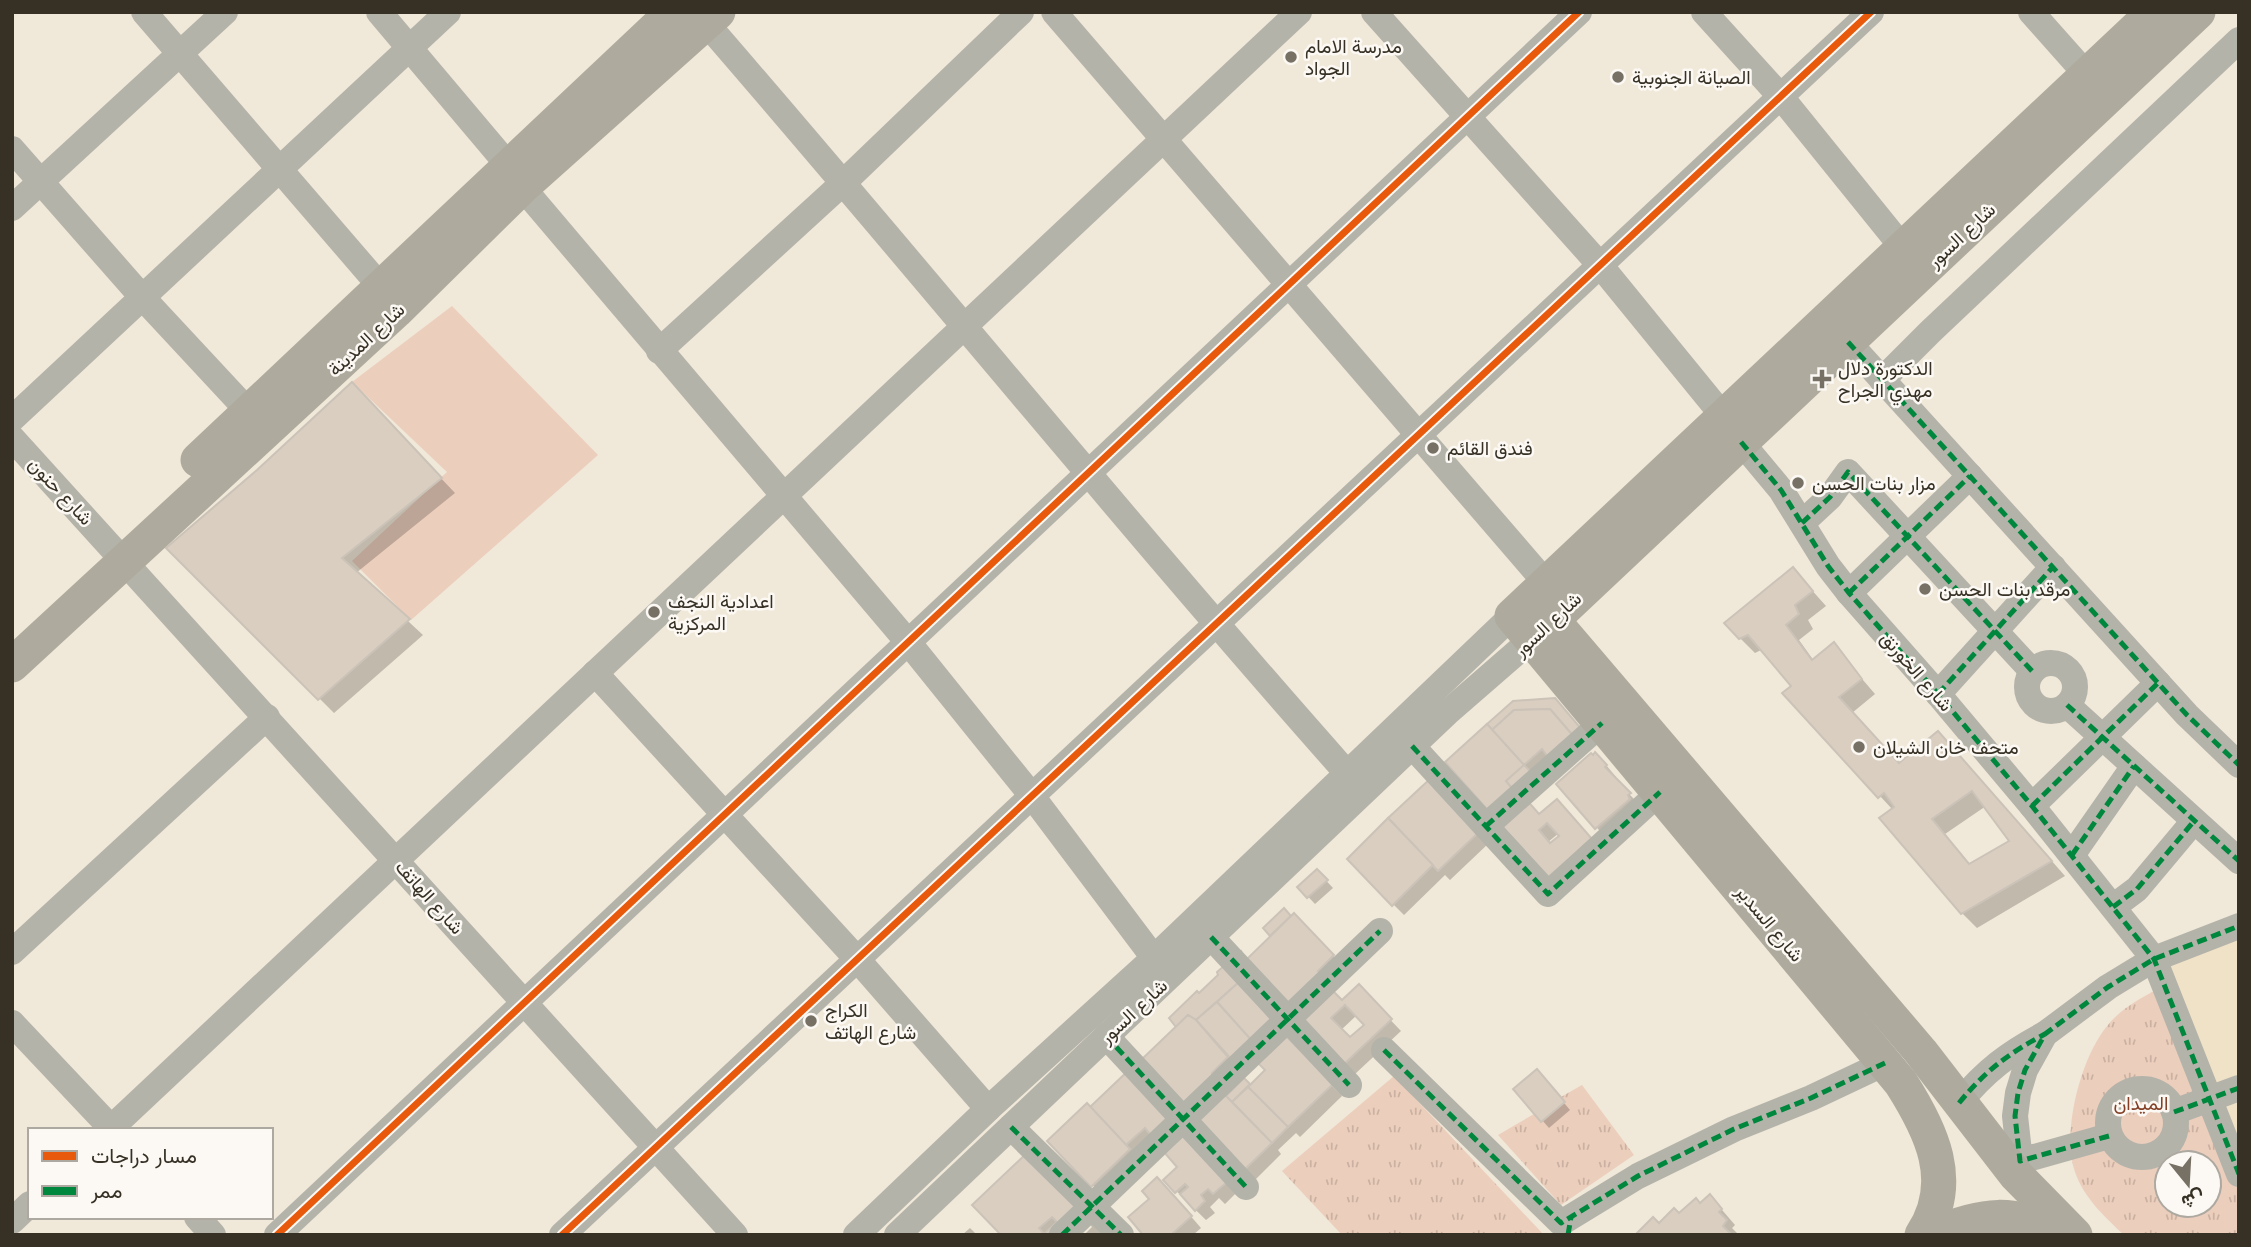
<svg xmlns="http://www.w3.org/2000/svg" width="2251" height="1247" viewBox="0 0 2251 1247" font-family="Quicksand,Vazirmatn,sans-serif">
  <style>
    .built { fill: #f0e2c7 }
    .park { fill: url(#park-tufts); fill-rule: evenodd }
    .pitch { fill: #eccebc }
    .shadow { fill: #0003; fill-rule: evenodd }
    .building { fill: #dacec0; stroke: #ccc3b8; stroke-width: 2; fill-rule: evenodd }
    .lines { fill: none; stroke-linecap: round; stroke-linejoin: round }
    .minor { stroke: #b4b3aa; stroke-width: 26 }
    .major { stroke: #aeab9e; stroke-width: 35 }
    .quiet { stroke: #00873e; stroke-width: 5; stroke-dasharray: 10 5; stroke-linecap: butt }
    .cycleway-casing { stroke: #fcf9f4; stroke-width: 11 }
    .cycleway { stroke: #e8590c; stroke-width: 7 }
    .poi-dot { fill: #777064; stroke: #fcf9f4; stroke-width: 2.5 }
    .labels { text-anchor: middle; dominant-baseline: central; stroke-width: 5; stroke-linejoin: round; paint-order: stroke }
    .poi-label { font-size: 19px; fill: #363025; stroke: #fcf9f4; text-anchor: start }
    .street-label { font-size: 19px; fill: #363025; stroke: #fcf9f4 }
    .park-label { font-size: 19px; fill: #834026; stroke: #fcf9f4 }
  </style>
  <defs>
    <pattern id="park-tufts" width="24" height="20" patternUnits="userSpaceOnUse" patternTransform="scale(1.75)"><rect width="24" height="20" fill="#eccebc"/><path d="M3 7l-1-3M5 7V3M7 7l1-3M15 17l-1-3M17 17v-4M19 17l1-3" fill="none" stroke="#cbb1a1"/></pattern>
  </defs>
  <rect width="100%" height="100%" fill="#f0e8d8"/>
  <!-- built -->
  <polygon class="built" points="2239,924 2239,1175 2154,959"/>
  <!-- park -->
  <g class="park">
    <path d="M2165,985L2239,1174V1235H2124C2104,1216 2084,1198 2075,1172C2061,1133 2081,1056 2108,1025C2122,1007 2145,996 2165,985ZM2167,1163H2209V1205H2167Z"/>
    <polygon points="1394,1076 1544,1235 1342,1235 1282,1171"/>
    <polygon points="1582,1085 1634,1155 1561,1205 1498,1135 1534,1114 1541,1122 1565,1103 1561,1097"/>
  </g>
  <!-- pitch -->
  <polygon class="pitch" points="452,306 598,455 411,620 352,561 447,472 352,382"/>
  <!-- shadow -->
  <g class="shadow">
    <polygon points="366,399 455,493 356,573 423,635 334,713 169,548"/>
    <path d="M1793,569L1826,606L1808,620L1813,629L1799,640L1814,661L1833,645L1875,694L1852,713L1899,765L1952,748L2065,876L1977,928L1962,913L1893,810L1880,796L1794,686L1763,649L1755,653L1740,638ZM1986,806L2012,842L1971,866L1945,834Z"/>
    <path d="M1584,735L1522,797L1540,816L1567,812L1559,887L1447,762ZM1559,833L1561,836L1551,845L1548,842Z"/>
    <polygon points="1606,765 1616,777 1614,779 1640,805 1607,839 1558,784"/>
    <polygon points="1430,782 1489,843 1450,880 1445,875 1404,915 1349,860"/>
    <polygon points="1317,871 1333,888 1315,904 1299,887"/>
    <path d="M1284,910L1292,918L1294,916L1344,967L1332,992L1343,1002L1359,987L1401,1031L1355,1074L1314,1067L1342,1096L1300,1137L1296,1133L1278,1150L1281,1154L1254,1181L1195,1122L1178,1027L1200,995L1248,960L1273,936L1265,928ZM1357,1015L1366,1025L1350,1040L1341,1030ZM1259,1062L1267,1070L1251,1087L1244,1081L1226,1099L1224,1096Z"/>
    <polygon points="1543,1078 1570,1110 1549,1128 1515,1089"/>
    <polygon points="1090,1109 1186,1130 1103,1196 1050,1141"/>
    <polygon points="1185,1136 1237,1192 1225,1204 1219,1198 1210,1207 1215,1213 1206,1220 1165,1180 1180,1167"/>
    <polygon points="1028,1154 1114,1235 1084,1235 1092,1227 1089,1223 1062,1235 1003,1235"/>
    <polygon points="1168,1190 1201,1228 1193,1235 1145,1235"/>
    <polygon points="1710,1196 1735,1225 1732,1228 1739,1235 1638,1234 1653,1220 1659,1225 1701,1205"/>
    <polygon points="970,1228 977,1235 962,1235"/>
  </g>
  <!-- building -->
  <g class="building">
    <polygon points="352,382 442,478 342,558 410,619 318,700 166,548 257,470"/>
    <path d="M1793,567L1813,591L1795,605L1799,614L1786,625L1812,660L1834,642L1862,679L1839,697L1899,763L1938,731L2052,861L1961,914L1879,818L1894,807L1884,793L1878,798L1782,693L1791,686L1748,635L1739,639L1724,623ZM1972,791L2009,841L1969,864L1932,819Z"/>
    <polygon points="1555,698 1583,731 1575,738 1550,709 1514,710 1492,730 1487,724 1513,701"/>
    <polygon points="1550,709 1575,738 1551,761 1542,749 1524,765 1492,730 1514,710"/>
    <polygon points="1487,724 1524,765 1506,781 1518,795 1494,817 1445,762"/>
    <polygon points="1595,752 1607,765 1605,767 1631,793 1628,795 1630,799 1595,829 1556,784 1591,753 1593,755"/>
    <polygon points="1524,765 1536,777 1518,795 1506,781"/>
    <polygon points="1430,779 1480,831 1438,871 1388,818"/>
    <path d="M1524,797L1539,814L1557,799L1592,839L1547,878L1496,821ZM1547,823L1559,836L1550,843L1539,830Z"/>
    <polygon points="1388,818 1433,865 1392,906 1347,859"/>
    <polygon points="1317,869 1328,880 1307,898 1297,887"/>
    <polygon points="1284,908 1291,916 1270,936 1263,928"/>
    <polygon points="1294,913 1334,955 1318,971 1325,978 1294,1008 1247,959"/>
    <polygon points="1241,951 1282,1032 1239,982 1196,1020 1188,1015 1176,1027 1169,1018 1197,991 1199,993 1218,975 1217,972"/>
    <polygon points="1239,982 1273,1022 1253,1042 1217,1002"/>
    <path d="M1359,984L1392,1019L1343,1065L1301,1020L1332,990L1342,1000ZM1345,1005L1364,1025L1350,1037L1331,1018Z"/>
    <polygon points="1217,1002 1253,1042 1232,1060 1196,1020"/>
    <polygon points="1188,1015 1196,1020 1228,1057 1212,1073 1219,1080 1188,1109 1141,1060"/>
    <polygon points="1282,1032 1333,1084 1288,1127 1248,1087 1265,1070 1257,1062"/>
    <polygon points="1130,1069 1177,1118 1154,1139 1145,1128 1126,1145 1090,1107"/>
    <polygon points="1537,1069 1565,1102 1541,1122 1513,1089"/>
    <polygon points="1244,1078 1250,1084 1232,1102 1226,1096"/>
    <polygon points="1248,1087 1288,1127 1272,1143 1232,1102"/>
    <polygon points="1223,1093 1272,1143 1242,1172 1193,1122"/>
    <polygon points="1087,1103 1130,1149 1091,1187 1047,1141"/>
    <polygon points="1185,1134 1228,1181 1213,1194 1208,1189 1201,1195 1205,1201 1195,1211 1180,1194 1188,1187 1185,1184 1175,1193 1163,1180 1177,1167 1164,1152"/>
    <path d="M1028,1152L1085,1211L1056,1226L1047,1235H1001L972,1205ZM1052,1217L1057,1222L1044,1234L1039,1228Z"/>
    <polygon points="1157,1177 1192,1216 1171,1235 1143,1235 1128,1217 1149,1199 1142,1191"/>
    <polygon points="1710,1194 1722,1209 1719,1212 1727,1220 1723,1226 1732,1235 1636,1234 1653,1217 1659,1223 1674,1208 1679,1213 1696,1198 1700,1203"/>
  </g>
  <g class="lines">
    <!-- minor -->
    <g class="minor">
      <polyline points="144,12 381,287"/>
      <polyline points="379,12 509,166"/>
      <polyline points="1054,12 1546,583"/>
      <polyline points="1374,12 1600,265 1724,417"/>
      <polyline points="1704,12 1781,97 1903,248"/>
      <polyline points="2031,12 2087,75"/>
      <path d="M706,23C921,271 1128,526 1346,772"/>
      <polyline points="12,149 142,297 249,412"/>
      <polyline points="522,187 908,642 1032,796 1154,958"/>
      <polyline points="12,208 225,12"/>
      <polyline points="1848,342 2187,715 2239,765"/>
      <polyline points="659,351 844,182 1021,12"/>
      <polyline points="1882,380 1930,332 2239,40"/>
      <polyline points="12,419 448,12"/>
      <polyline points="12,438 735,1235"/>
      <polyline points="1741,442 1781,490 1828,566 1849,593 1938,694 2032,806 2154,959 2239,1174"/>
      <polyline points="1802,523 1830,497 1848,472 2032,671"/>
      <polyline points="1849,593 1970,476"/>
      <circle cx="2051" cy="687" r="24"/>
      <polyline points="595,673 857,959 988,1109"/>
      <polyline points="1938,694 2053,567"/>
      <polyline points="2067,705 2239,861"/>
      <polyline points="1412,746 1548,894 1660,792"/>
      <polyline points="2032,806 2158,683"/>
      <polyline points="1486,826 1602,723"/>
      <polyline points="2072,855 2134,766"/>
      <polyline points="2113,907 2137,889 2194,821"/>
      <polyline points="1211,937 1349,1085"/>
      <polyline points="12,952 267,717"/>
      <polyline points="12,1023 113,1130"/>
      <polyline points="1106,1036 1246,1187"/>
      <polyline points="1384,1050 1561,1223 1638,1176 1734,1129 1811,1098 1885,1063"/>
      <circle cx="2142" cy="1123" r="34"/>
      <path d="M1959,1103C1985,1071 2009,1053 2045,1034"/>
      <polyline points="2174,1112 2239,1088"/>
      <polyline points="1011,1127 1121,1235"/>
      <polyline points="109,1130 1299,12"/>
      <polyline points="2109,1136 2020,1161 2015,1116 2018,1093 2025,1070 2045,1034 2108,987 2154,959 2239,926"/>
      <polyline points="197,1217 213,1235"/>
      <polyline points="12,1221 30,1204"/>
      <polyline points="277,1235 1579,12"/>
      <polyline points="562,1235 1871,12"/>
      <polyline points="856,1235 988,1109 1154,958 1512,616"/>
      <polyline points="897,1235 1447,713 1532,639"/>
      <polyline points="1062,1235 1380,931"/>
    </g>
    <!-- major -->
    <g class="major">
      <polyline points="198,460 673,12"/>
      <polyline points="1538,603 1921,1052 2016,1175 2075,1235"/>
      <polyline points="1532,639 2198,12"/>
      <polyline points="12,665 396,311 522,187 718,12"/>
      <path d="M1922,1235C1957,1182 1931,1130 1901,1083L1512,616L2154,12"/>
      <path d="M1932,1235C1983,1213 2013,1210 2063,1235"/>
    </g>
    <!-- quiet -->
    <g class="quiet">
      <polyline points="1848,342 2187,715 2239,765"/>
      <polyline points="1741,442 1781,490 1828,566 1849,593 1938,694 2032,806 2154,959 2239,1174"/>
      <polyline points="1802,523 1830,497 1848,472 2032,671"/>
      <polyline points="1849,593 1970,476"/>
      <polyline points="1938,694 2053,567"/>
      <polyline points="2067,705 2239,861"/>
      <polyline points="1412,746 1548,894 1660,792"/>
      <polyline points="2032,806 2158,683"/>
      <polyline points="1486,826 1602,723"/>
      <polyline points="2072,855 2134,766"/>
      <polyline points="2113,907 2137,889 2194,821"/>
      <polyline points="1211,937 1349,1085"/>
      <polyline points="1106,1036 1246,1187"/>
      <polyline points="1384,1050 1561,1223 1638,1176 1734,1129 1811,1098 1885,1063"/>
      <path d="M1959,1103C1985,1071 2009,1053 2045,1034"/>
      <polyline points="2174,1112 2239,1088"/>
      <polyline points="1011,1127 1121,1235"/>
      <polyline points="2109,1136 2020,1161 2015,1116 2018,1093 2025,1070 2045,1034 2108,987 2154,959 2239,926"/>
      <polyline points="1062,1235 1380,931"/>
      <polyline points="1568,1235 1571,1217"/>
    </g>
    <!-- cycleway casing -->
    <g class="cycleway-casing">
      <g id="cycleway">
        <polyline points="277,1235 1579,12"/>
        <polyline points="562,1235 1871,12"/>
      </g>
    </g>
    <!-- cycleway -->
    <use href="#cycleway" class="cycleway"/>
  </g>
  <!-- markers -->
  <g class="poi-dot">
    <circle cx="1291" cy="57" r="7"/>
    <circle cx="1618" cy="77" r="7"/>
    <path d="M1818.5 368.5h7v7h7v7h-7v7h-7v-7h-7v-7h7z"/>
    <circle cx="1433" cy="448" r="7"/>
    <circle cx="1798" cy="483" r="7"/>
    <circle cx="1925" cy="589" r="7"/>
    <circle cx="654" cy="612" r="7"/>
    <circle cx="1859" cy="747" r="7"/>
    <circle cx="811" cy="1021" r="7"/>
  </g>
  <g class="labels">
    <!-- poi labels -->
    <g class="poi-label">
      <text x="1305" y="46">مدرسة الامام<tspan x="1305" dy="22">الجواد</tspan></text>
      <text x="1632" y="77">الصيانة الجنوبية</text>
      <text x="1838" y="368">الدكتورة دلال<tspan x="1838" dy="22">مهدي الجراح</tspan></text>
      <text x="1447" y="448">فندق القائم</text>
      <text x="1812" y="483">مزار بنات الحسن</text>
      <text x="1939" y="589">مرقد بنات الحسن</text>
      <text x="668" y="601">اعدادية النجف<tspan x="668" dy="22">المركزية</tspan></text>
      <text x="1873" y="747">متحف خان الشيلان</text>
      <text x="825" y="1010">الكراج<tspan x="825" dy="22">شارع الهاتف</tspan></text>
    </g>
    <!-- street labels -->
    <g class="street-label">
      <text transform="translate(1961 235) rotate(-43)">شارع السور</text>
      <text transform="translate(366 339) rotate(-43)">شارع المدينة</text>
      <text transform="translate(61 491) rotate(47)">شارع حنون</text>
      <text transform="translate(1547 624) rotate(-43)">شارع السور</text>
      <text transform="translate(1917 671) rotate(49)">شارع الخورنق</text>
      <text transform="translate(430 897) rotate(48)">شارع الهاتف</text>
      <text transform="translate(1770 923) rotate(50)">شارع السدير</text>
      <text transform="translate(1133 1011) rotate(-43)">شارع السور</text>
    </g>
    <!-- park labels -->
    <g class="park-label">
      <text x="2141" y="1103">الميدان</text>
    </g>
  </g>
  <!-- border -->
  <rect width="2251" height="1247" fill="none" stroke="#363025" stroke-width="28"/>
  <!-- legend -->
  <rect x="28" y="1128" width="245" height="91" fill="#fcf9f4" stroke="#ada9a1" stroke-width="2"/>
  <rect x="42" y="1151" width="35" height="10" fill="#e8590c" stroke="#ada9a1" stroke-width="2"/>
  <text x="91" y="1163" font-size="21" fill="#363025">مسار دراجات</text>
  <rect x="42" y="1186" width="35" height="10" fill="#00873e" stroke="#ada9a1" stroke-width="2"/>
  <text x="91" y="1198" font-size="21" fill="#363025">ممر</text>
  <!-- north arrow -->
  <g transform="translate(2188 1184) rotate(162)"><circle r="33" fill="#fcf9f4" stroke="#ada9a1" stroke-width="2"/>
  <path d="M0-5L12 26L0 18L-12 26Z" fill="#777064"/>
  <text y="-10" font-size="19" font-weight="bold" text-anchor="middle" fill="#363025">ش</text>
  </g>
</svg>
